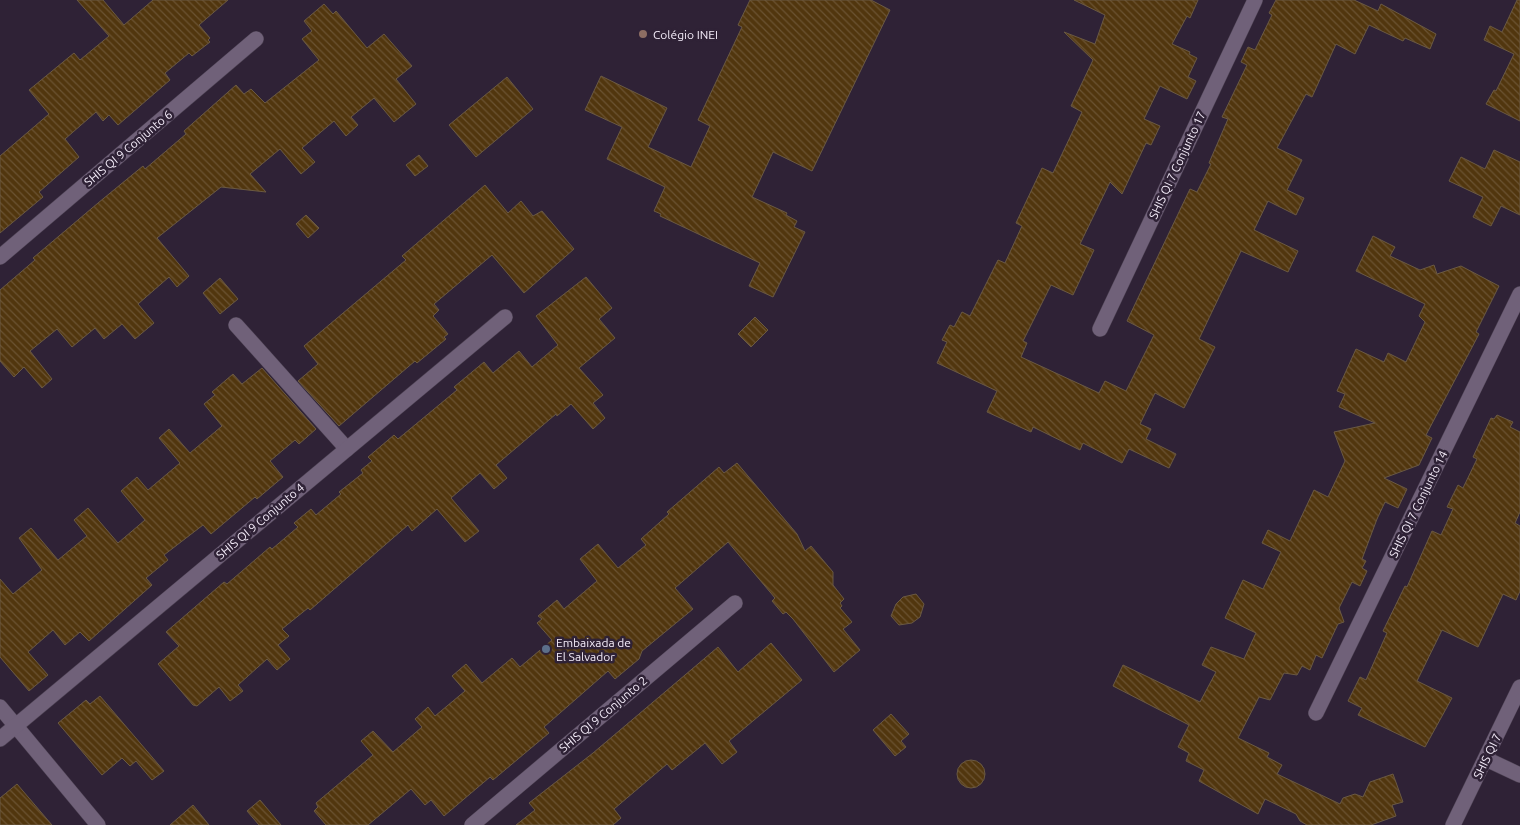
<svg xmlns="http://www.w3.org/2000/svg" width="1520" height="825" viewBox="0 0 1520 825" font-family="Ubuntu,sans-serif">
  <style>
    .building { fill: url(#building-back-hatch); stroke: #6a5943 }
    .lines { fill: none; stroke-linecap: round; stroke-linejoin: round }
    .minor-casing { stroke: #4c4152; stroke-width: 16 }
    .minor { stroke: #706179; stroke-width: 15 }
    .education-dot { fill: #8d6e63; stroke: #2f2236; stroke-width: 2 }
    .service-dot { fill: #5c6f8a; stroke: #2f2236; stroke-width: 2 }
    .labels { text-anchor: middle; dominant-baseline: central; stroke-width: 5; stroke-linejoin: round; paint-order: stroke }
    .poi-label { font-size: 12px; fill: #f4ecf9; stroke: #2f2236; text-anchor: start }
    .street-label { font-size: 12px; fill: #f4ecf9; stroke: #2f2236 }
  </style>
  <defs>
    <pattern id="building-back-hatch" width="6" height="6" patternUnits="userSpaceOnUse" patternTransform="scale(1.25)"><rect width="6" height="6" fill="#51360e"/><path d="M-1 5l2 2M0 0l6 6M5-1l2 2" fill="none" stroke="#6b5332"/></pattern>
  </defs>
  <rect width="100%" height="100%" fill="#2f2236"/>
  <!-- building -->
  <g class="building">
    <polygon points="77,0 103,0 124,25 153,0 228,0 199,25 210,38 208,40 210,42 192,56 189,53 165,73 170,80 118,125 109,115 103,121 96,112 65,139 79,157 39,192 43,197 0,233 0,156 49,114 29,90 74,53 80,60 109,36"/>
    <polygon points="750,0 871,0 890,10 812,171 773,152 752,197 787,213 786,215 797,221 794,227 805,232 773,297 749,286 760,263 660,216 661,214 654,211 665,187 607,159 622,127 585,110 601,76 667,108 648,147 691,167 710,126 698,120 742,27 738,25"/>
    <polygon points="1074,0 1198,0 1190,18 1187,16 1172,44 1190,52 1189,54 1197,58 1188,77 1196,81 1187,99 1160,86 1144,119 1160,126 1151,145 1146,143 1122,194 1110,182 1080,244 1094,250 1073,295 1051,285 1023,341 1027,343 1021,357 1099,393 1105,381 1126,391 1154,335 1127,321 1190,189 1197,192 1211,164 1209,163 1228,119 1222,117 1247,65 1241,62 1248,47 1255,50 1272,15 1269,13 1276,0 1354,0 1378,11 1381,4 1436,34 1430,49 1405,38 1403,41 1369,25 1355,54 1336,44 1312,97 1306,94 1277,148 1302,160 1287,190 1304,198 1296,215 1268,201 1254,230 1298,251 1288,272 1241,251 1199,339 1215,347 1184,408 1155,393 1140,424 1151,429 1146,439 1176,454 1169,468 1129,449 1122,463 1083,443 1080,450 1033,427 1031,432 987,412 997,391 937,363 947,342 942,340 950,325 954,327 962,312 970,316 998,260 1005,263 1022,226 1016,223 1042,168 1053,173 1082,112 1071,106 1093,60 1064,32 1095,44 1105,15"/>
    <polygon points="1517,0 1520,0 1520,121 1486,104 1494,90 1496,91 1514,54 1484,40 1490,26 1502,32"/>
    <polygon points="324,4 333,14 336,11 367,48 384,34 412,66 396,79 416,104 394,122 374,98 351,117 358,125 346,136 334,121 302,148 315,162 301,174 280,149 250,174 266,192 221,187 157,238 189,276 177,287 169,277 138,304 154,323 135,339 122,324 104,339 95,328 72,347 57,329 30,351 52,379 42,388 24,367 14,377 0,361 0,290 35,260 33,258 98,203 143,166 145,169 186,134 184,131 236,85 244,94 251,89 265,103 319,60 302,39 312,31 304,21"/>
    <polygon points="507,77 533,109 476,157 449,125"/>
    <polygon points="1494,150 1520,162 1520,215 1501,206 1491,226 1473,217 1483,197 1449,181 1461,157 1485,169"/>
    <polygon points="419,155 428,166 415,176 406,165"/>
    <polygon points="485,185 508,213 521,201 533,216 542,211 574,249 524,293 492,255 434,304 439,310 433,316 448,334 444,337 446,339 417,363 415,361 339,426 298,381 318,364 304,346 406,260 402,256"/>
    <polygon points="306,215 319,228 308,238 296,224"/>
    <polygon points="1373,236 1395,247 1390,256 1420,270 1434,265 1437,274 1461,266 1499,286 1476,332 1479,334 1426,435 1432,438 1419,465 1384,478 1407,489 1398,508 1385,502 1377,519 1362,559 1366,561 1362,568 1367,571 1360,586 1352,582 1339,608 1344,622 1338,624 1322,658 1316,655 1310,670 1302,666 1297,675 1284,673 1270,700 1259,697 1238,738 1269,753 1267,757 1282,765 1277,774 1340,804 1343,798 1355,794 1363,797 1370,782 1393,774 1403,802 1392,805 1396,816 1371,825 1307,825 1300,821 1296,814 1265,799 1258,814 1199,781 1204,770 1186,761 1189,753 1178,747 1189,725 1113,686 1123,665 1200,702 1216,672 1202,665 1211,647 1244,659 1256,633 1225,618 1243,580 1263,589 1281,552 1262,543 1268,530 1290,541 1314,490 1328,497 1345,461 1334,432 1375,423 1339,407 1345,394 1337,391 1356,349 1384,362 1388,353 1406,362 1425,322 1419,316 1425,304 1356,271"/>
    <polygon points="586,277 612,308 599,319 615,338 579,368 603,395 593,403 605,418 593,429 571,404 557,416 556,414 496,465 507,478 494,489 480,473 451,498 479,531 465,542 437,509 412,531 408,525 310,610 308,608 282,629 289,636 278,645 290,659 277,670 267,659 238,685 243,691 230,701 219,687 197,706 193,705 158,664 179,646 166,632 224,582 227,584 270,547 272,549 298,527 294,523 311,509 316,515 341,494 339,492 363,473 361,470 372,461 368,457 394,435 398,439 457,390 454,387 484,362 493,373 519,351 532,367 558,345 536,316"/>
    <polygon points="220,278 238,299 220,314 203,293"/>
    <polygon points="755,317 768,330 751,347 738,334"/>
    <polygon points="262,368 316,429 299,444 295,440 270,461 283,477 257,499 255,497 211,534 203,525 164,555 168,560 146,578 152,585 89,641 80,632 65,645 53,630 28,652 48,675 29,691 0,657 0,579 13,594 42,570 19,538 31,528 58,560 87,536 74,520 88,508 118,543 145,520 121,491 137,477 148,490 180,463 159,438 169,429 190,453 222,426 204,404 215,395 212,392 233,374 242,384"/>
    <polygon points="1497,415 1513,422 1510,427 1520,432 1520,512 1515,523 1520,526 1520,591 1516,600 1503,594 1478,647 1442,630 1417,681 1452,698 1425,747 1358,715 1362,708 1348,701 1360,677 1366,680 1387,633 1383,631 1405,586 1407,587 1432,531 1441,535 1453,509 1447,507 1458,485 1463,488 1477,459 1473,457 1491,418 1494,419"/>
    <polygon points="737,463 797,534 805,551 811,546 833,572 833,585 844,599 840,603 842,606 840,608 852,622 843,629 860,650 834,672 793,619 786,612 783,614 772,601 775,598 728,542 675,588 693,609 642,651 639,659 615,679 608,671 544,727 549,733 493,780 490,777 444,816 431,800 425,805 411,789 368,825 326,825 314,811 318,807 316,803 373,755 361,741 373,731 393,752 422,727 415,719 428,707 435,716 465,691 452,676 466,664 482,683 512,658 520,667 552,640 537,623 542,619 538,616 557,600 564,609 597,581 580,559 598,544 618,568 646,545 641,539 669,514 667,512 719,467 724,473"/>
    <polygon points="916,594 924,604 920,617 912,623 899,625 891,616 896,604 903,597"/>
    <polygon points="771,643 802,680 729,741 737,752 722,764 705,743 672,770 667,764 614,809 621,818 613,825 516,825 535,810 529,803 593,753 718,647 738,672"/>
    <polygon points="100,696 164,771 152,780 136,761 130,766 122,758 102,775 58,723 86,700 90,704"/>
    <polygon points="891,714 909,734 901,741 906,747 895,756 873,730"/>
    <circle cx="971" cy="774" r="14"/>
    <polygon points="17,784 52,825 0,825 0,798"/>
    <polygon points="260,800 281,825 259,825 247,811"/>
    <polygon points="193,805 209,825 170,825"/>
  </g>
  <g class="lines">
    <!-- minor casing -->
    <g class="minor-casing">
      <g id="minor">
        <polyline points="0,257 256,39"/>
        <polyline points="236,325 347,449"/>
        <polyline points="1100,329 1255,0"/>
        <polyline points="0,707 98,825"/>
        <polyline points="1316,713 1520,294"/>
        <polyline points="0,739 505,317"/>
        <polyline points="1486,759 1520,775"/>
        <polyline points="472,825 735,603"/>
        <polyline points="1453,825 1520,687"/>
      </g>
    </g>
    <!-- minor -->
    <use href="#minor" class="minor"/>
  </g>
  <!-- markers -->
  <circle class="education-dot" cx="643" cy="34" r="5"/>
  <circle class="service-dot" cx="546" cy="649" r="5"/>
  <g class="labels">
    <!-- poi labels -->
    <g class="poi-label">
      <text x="653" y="34">Colégio INEI</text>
      <text x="556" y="642">Embaixada de<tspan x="556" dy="14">El Salvador</tspan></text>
    </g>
    <!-- street labels -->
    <g class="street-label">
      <text transform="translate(128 148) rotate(-40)">SHIS QI 9 Conjunto 6</text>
      <text transform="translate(1177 165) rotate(-65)">SHIS QI 7 Conjunto 17</text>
      <text transform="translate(1418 504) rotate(-64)">SHIS QI 7 Conjunto 14</text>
      <text transform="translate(260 521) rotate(-40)">SHIS QI 9 Conjunto 4</text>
      <text transform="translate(603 714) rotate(-40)">SHIS QI 9 Conjunto 2</text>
      <text transform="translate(1487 756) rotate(-64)">SHIS QI 7</text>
    </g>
  </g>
</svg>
